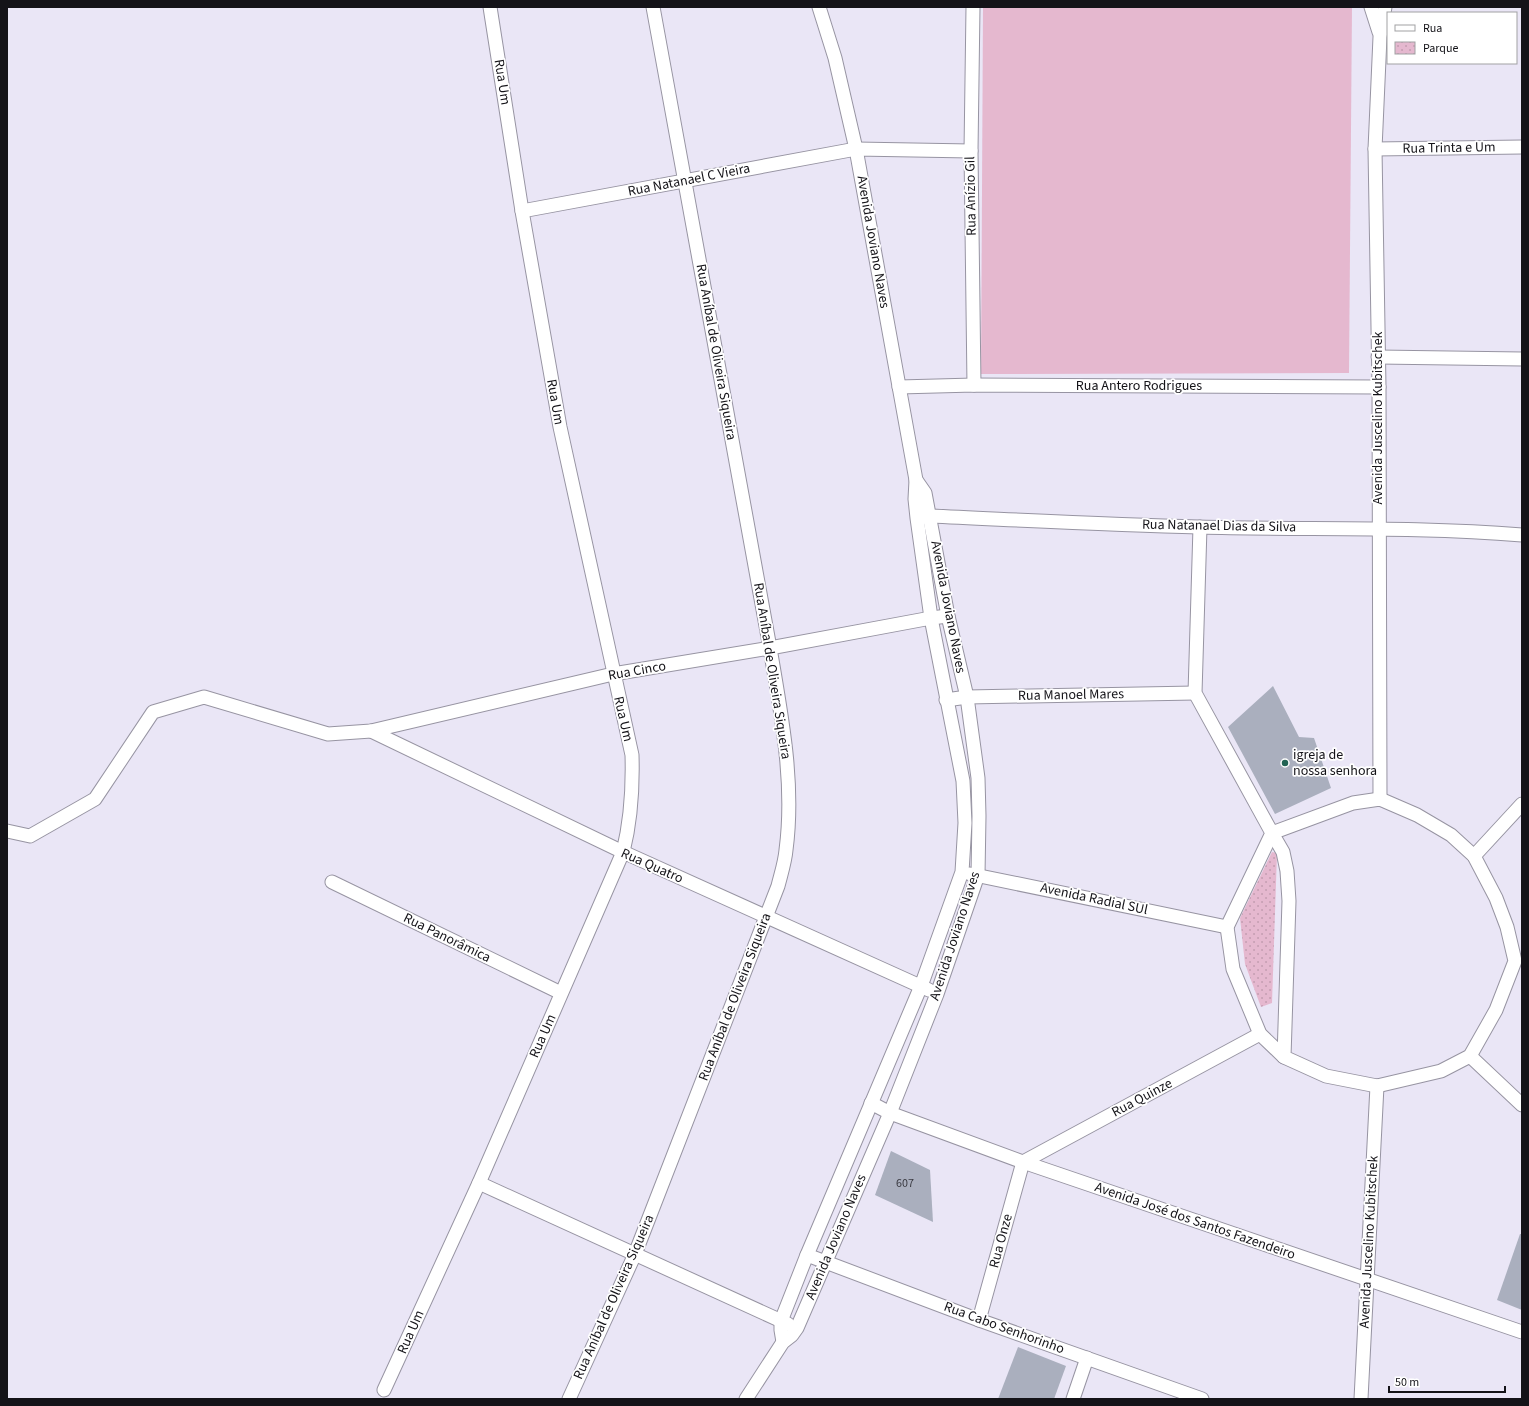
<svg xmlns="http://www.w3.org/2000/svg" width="1529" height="1406" viewBox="0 0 1529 1406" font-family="'Source Sans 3',sans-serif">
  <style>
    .park { fill: url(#park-dots) }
    .pitch { fill: #e5b8cf }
    .building { fill: #aaafbe }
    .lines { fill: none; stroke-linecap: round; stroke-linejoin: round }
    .minor-casing { stroke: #9794a2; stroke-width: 15 }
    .minor { stroke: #fff; stroke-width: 13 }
    .poi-dot { fill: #226454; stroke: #fff; stroke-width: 1.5 }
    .labels { text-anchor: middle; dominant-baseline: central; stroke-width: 3.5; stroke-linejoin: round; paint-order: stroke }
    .number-label { font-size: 12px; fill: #3a3a42 }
    .street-label { font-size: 14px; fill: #141318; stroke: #fff }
    .poi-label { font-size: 14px; fill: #141318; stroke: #fff; text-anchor: start }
  </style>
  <defs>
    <pattern id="park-dots" width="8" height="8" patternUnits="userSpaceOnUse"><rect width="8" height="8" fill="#e5b8cf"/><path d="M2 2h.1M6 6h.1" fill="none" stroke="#c49db1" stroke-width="1.8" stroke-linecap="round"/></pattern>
  </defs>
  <rect width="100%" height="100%" fill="#eae6f6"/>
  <!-- park -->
  <polygon class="park" points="1272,852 1277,853 1272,1003 1261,1007 1245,964 1240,918"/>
  <!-- pitch -->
  <polygon class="pitch" points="983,7 1352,7 1349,373 981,374"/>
  <!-- building -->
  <g class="building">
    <polygon points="1273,686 1299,737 1314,738 1331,788 1275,814 1228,727"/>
    <polygon points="891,1151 930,1170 933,1222 875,1195"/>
    <polygon points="1520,1234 1522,1234 1522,1310 1497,1300"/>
    <polygon points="1018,1347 1066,1366 1054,1399 998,1399"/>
  </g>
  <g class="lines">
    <!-- minor casing -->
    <g class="minor-casing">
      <g id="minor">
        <polyline points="973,7 971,151 974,385"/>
        <polyline points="1371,7 1379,32"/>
        <polyline points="1375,149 1522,147"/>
        <polyline points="522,211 856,149 971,151"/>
        <polyline points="1378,357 1522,359"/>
        <polyline points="899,387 974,385 1379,387"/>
        <path d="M922,517L930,516C1020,520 1109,525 1199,527C1307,530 1414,526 1522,535"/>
        <polyline points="1200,527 1195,693 1272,833 1227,927 1233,969 1260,1034 1284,1057"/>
        <polyline points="946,700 967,697 1195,693"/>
        <polyline points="371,731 623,852 929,990"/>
        <polygon points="1380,799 1417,815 1451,835 1474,856 1496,898 1507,927 1515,961 1496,1010 1470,1056 1441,1071 1377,1086 1326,1076 1284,1057 1289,901 1287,871 1283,852 1272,833 1353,803"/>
        <polyline points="1380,799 1379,387 1375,149 1380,37 1385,7"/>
        <polyline points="7,831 30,836 95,799 153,712 204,697 328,734 371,731 613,674 770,648 931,618 948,616"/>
        <polyline points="1474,856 1522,804"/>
        <polyline points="970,874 1227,927"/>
        <polyline points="332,882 561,993"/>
        <polyline points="1470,1056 1522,1105"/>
        <polyline points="871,1103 890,1113 1023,1162 1522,1332"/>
        <polyline points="479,1183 788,1324"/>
        <polyline points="807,1255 979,1320 1202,1399"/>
        <polyline points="979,1320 1023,1162 1260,1034"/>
        <polyline points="783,1342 781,1330 781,1321 807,1255 921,986 962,872 965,823 963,781 931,618 917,518 915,499 916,480 856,149 835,58 819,7"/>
        <path d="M384,1390L479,1183L623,852C631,820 633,789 632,755L560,427L522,211L490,7"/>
        <path d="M569,1399L635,1254L778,886C781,874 785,862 786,850C795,782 781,714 770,648L653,7"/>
        <polyline points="746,1399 783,1342 792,1335 797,1328 890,1113 937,994 978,875 979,816 978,778 967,697 948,616 925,493 916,480"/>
        <polyline points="1073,1399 1087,1358"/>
        <polyline points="1361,1399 1377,1086"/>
      </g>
    </g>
    <!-- minor -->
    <use href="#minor" class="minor"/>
  </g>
  <!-- markers -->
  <circle class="poi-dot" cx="1285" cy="763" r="4"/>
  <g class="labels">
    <!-- number labels -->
    <g class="number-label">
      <text x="905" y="1183">607</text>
    </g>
    <!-- street labels -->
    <g class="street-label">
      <text transform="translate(502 82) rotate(81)">Rua Um</text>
      <text transform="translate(1449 148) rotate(-1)">Rua Trinta e Um</text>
      <text transform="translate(689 180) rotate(-11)">Rua Natanael C Vieira</text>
      <text transform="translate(971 196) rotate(-91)">Rua Anízio Gil</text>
      <text transform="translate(873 242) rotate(80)">Avenida Joviano Naves</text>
      <text transform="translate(716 352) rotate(80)">Rua Aníbal de Oliveira Siqueira</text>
      <text x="1139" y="386">Rua Antero Rodrigues</text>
      <text transform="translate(555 402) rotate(80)">Rua Um</text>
      <text transform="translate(1378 418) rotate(-90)">Avenida Juscelino Kubitschek</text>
      <text transform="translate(1219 526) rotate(1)">Rua Natanael Dias da Silva</text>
      <text transform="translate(948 607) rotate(79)">Avenida Joviano Naves</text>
      <text transform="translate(637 671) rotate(-10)">Rua Cinco</text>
      <text transform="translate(772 671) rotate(81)">Rua Aníbal de Oliveira Siqueira</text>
      <text transform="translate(1071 695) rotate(-1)">Rua Manoel Mares</text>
      <text transform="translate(623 719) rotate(77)">Rua Um</text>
      <text transform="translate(652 866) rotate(24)">Rua Quatro</text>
      <text transform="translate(1094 899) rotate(12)">Avenida Radial SUl</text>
      <text transform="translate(955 936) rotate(-72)">Avenida Joviano Naves</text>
      <text transform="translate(447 938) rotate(26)">Rua Panorâmica</text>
      <text transform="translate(735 997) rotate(-69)">Rua Aníbal de Oliveira Siqueira</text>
      <text transform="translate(543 1036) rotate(-66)">Rua Um</text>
      <text transform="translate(1142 1098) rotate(-28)">Rua Quinze</text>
      <text transform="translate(1195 1221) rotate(19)">Avenida José dos Santos Fazendeiro</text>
      <text transform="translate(836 1237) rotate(-67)">Avenida Joviano Naves</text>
      <text transform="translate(1001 1241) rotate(-75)">Rua Onze</text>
      <text transform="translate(1369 1242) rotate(-87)">Avenida Juscelino Kubitschek</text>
      <text transform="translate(614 1297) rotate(-66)">Rua Aníbal de Oliveira Siqueira</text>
      <text transform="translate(1004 1328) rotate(20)">Rua Cabo Senhorinho</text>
      <text transform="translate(411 1332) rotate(-66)">Rua Um</text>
    </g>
    <!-- poi labels -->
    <g class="poi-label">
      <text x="1293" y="755">igreja de<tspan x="1293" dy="16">nossa senhora</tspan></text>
    </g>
  </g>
  <!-- border -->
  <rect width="1529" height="1406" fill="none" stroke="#141318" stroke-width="16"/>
  <!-- legend -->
  <rect x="1387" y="12" width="130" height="52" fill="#ffffff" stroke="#a1a1a3"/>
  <rect x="1395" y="25" width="20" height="6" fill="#ffffff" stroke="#a1a1a3"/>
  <text x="1423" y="32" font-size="12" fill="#141318">Rua</text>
  <rect x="1395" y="42" width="20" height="12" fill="url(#park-dots)" stroke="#a1a1a3"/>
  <text x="1423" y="52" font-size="12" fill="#141318">Parque</text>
  <!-- scale -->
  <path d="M1389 1386v6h116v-6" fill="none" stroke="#141318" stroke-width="2"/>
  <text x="1395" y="1386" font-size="12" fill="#141318" stroke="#ffffff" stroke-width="3" paint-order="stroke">50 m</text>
</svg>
